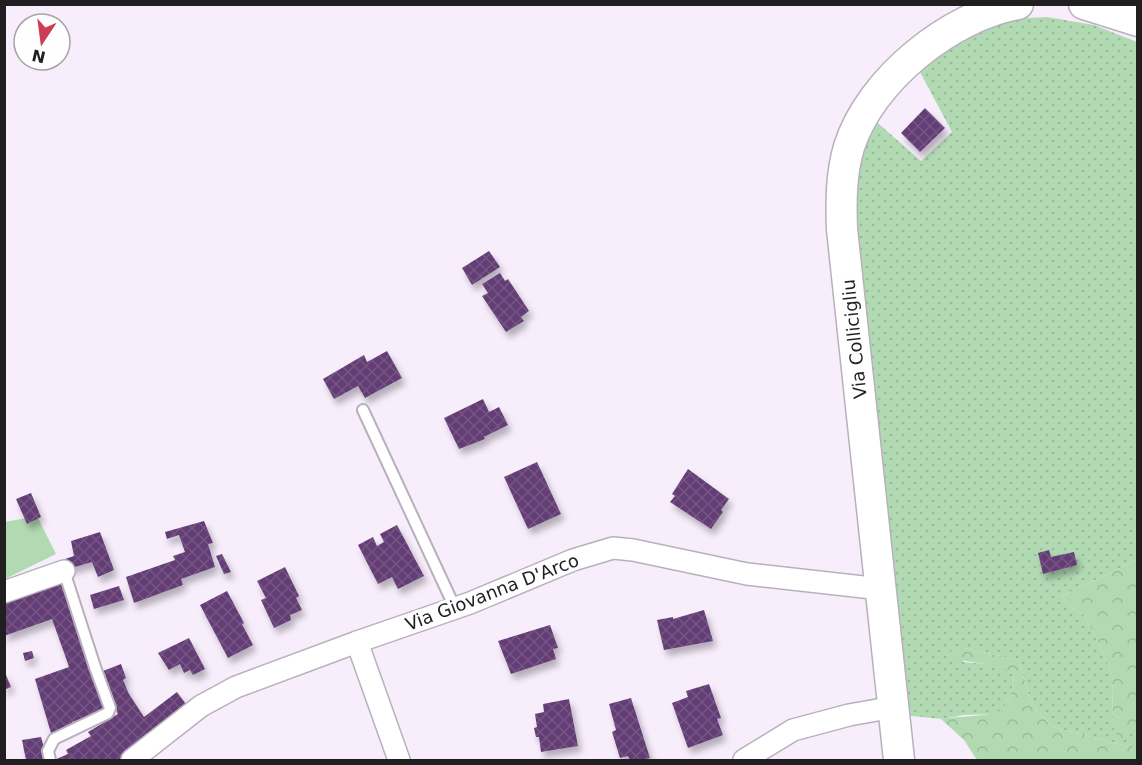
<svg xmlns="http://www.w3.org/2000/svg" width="1142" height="765" viewBox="0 0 1142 765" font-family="'DejaVu Sans',sans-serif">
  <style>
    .grass { fill: url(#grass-dots) }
    .forest { fill: url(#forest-crowns) }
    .green { fill: #b1dab3 }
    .building { fill: url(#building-cross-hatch); filter: url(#shadow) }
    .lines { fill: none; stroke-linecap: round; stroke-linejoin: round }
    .service-casing { stroke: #b9b0bd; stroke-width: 14 }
    .minor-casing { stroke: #b9b0bd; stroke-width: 24 }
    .secondary-casing { stroke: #b9b0bd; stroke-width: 33 }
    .service { stroke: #fff; stroke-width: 10 }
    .minor { stroke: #fff; stroke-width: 21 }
    .secondary { stroke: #fff; stroke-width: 30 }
    .labels { text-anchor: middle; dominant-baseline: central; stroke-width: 6; stroke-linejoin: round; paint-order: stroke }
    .street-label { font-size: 18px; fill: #211e22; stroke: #fefefe }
  </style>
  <defs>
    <pattern id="grass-dots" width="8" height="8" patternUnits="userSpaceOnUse" patternTransform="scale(1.5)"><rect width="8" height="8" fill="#b1dab3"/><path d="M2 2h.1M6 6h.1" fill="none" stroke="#98bb9a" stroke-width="1.8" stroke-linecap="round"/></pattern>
    <pattern id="forest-crowns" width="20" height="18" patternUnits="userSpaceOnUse" patternTransform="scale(1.5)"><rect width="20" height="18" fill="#b1dab3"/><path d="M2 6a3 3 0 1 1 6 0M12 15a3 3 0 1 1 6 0" fill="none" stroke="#98bb9a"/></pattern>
    <pattern id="building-cross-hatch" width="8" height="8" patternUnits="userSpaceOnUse" patternTransform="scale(1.5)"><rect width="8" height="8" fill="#633c74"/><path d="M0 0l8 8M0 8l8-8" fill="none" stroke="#755683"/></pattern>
    <filter id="shadow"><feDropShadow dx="3.5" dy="6" stdDeviation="3" flood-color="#0004"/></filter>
  </defs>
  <rect width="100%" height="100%" fill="#f7edfb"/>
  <!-- grass -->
  <polygon class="grass" points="1047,17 1094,25 1137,42 1137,560 1062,596 1070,607 1083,614 1097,639 1112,674 1113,727 1136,732 1135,718 1137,709 1137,749 1053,727 1037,711 1029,696 1019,660 964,648 963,662 1000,665 1014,675 1012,691 1003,710 994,714 964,715 941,719 903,715 851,204 871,117 921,161 952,132 920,72 962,39 1003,19"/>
  <!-- forest -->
  <g class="forest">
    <polygon points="1137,560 1136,732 1119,739 1113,727 1112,674 1097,639 1083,614 1070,607 1062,596"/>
    <path d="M953,647L964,648L1019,660L1029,696L1037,711L1053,727L1137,749V760H977L964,740L941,719C959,716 986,717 1003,710L1012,691L1014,676C996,660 971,665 949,657Z"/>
  </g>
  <!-- green -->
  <polygon class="green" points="37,516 56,554 5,579 5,522"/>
  <!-- building -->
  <g class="building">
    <polygon points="925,108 945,128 920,152 901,133"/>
    <polygon points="489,251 500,267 472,285 462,268"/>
    <polygon points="500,273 505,281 508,279 529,311 521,317 524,321 506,332 482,296 488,293 482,284"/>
    <polygon points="387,351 402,378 365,398 358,386 334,399 323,379 364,355 367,362"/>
    <polygon points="483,399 489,412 499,407 508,425 484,437 485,439 459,449 444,418"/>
    <polygon points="537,462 561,514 528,529 504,477"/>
    <polygon points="688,469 729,499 721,510 723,512 711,529 670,502 675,496 672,494"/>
    <polygon points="31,493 41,517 27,524 16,499"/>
    <polygon points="204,521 213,543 208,544 215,567 181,579 183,585 134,603 126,577 175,560 173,556 185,552 179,535 167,539 165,532"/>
    <polygon points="397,525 424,576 398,589 392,577 378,584 358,545 373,537 377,546 384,542 380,534"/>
    <polygon points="100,532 114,570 98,577 92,562 68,569 65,559 74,556 71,541"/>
    <polygon points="1049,550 1051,557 1074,552 1077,565 1043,574 1038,553"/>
    <polygon points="222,554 231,572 224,574 216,556"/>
    <polygon points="285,567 299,596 296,598 302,610 290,615 291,620 274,628 261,600 266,598 257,581"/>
    <polygon points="62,581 105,711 72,722 73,725 51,733 35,679 69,667 67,661 52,619 4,636 4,602 41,589 43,591 41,586"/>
    <polygon points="119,586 124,600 94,609 90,595"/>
    <polygon points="227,591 244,623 242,624 253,645 228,658 200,605"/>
    <polygon points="704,610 713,641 664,650 657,620 673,617 673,619"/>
    <polygon points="550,625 558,648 553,649 556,659 511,674 498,641"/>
    <polygon points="189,638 205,669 193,675 190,670 184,673 180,664 169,670 158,653"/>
    <polygon points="32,651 34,658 25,661 23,653"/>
    <polygon points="121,664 126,678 123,680 129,694 144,717 177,692 188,707 120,760 54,760 68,754 66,750 91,736 88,732 118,714 104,682 107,680 103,671"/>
    <polygon points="4,670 11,687 4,690"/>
    <polygon points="709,684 721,718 717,719 723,735 688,748 672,703 688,697 686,691"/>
    <polygon points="631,698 650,758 641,760 630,760 628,756 620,758 612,732 616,730 609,704"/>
    <polygon points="569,699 578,746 541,752 539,737 536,737 534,728 537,727 535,714 544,712 543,704"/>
    <polygon points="41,737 45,752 43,753 45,760 26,760 22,740"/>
  </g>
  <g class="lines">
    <!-- service casing -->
    <g class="service-casing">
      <g id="service">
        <polyline points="363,410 455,608"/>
        <polyline points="50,760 48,751 54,739 108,713 110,708 95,667 64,571"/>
      </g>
    </g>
    <!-- minor casing -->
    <g class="minor-casing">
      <g id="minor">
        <polyline points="4,592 64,571"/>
        <polyline points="357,642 399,760"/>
        <polyline points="132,760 201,706 236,687 357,642 470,603 573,560 613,548 633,550 747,574 881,589"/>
        <polyline points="744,760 793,730 849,715 894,707"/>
      </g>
    </g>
    <!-- secondary casing -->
    <g class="secondary-casing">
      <g id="secondary">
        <polyline points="1084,4 1138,21"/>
        <path d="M899,760L842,229C841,201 841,174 849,147C870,80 950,16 1018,4"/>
      </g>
    </g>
    <!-- service -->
    <use href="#service" class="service"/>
    <!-- minor -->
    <use href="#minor" class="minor"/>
    <!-- secondary -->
    <use href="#secondary" class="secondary"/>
  </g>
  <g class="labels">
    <!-- street labels -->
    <g class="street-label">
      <text transform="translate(854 339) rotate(-96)">Via Collicigliu</text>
      <text transform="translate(492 592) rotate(-21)">Via Giovanna D'Arco</text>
    </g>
  </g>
  <!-- border -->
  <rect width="1142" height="765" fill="none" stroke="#211e22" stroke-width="12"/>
  <!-- north arrow -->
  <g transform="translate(42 42) rotate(193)"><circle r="28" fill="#fefefe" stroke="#a6a4a6" stroke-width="1.5"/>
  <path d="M0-4.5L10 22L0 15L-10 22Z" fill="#cc3c52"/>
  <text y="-9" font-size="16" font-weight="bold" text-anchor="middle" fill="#211e22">N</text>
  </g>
</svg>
